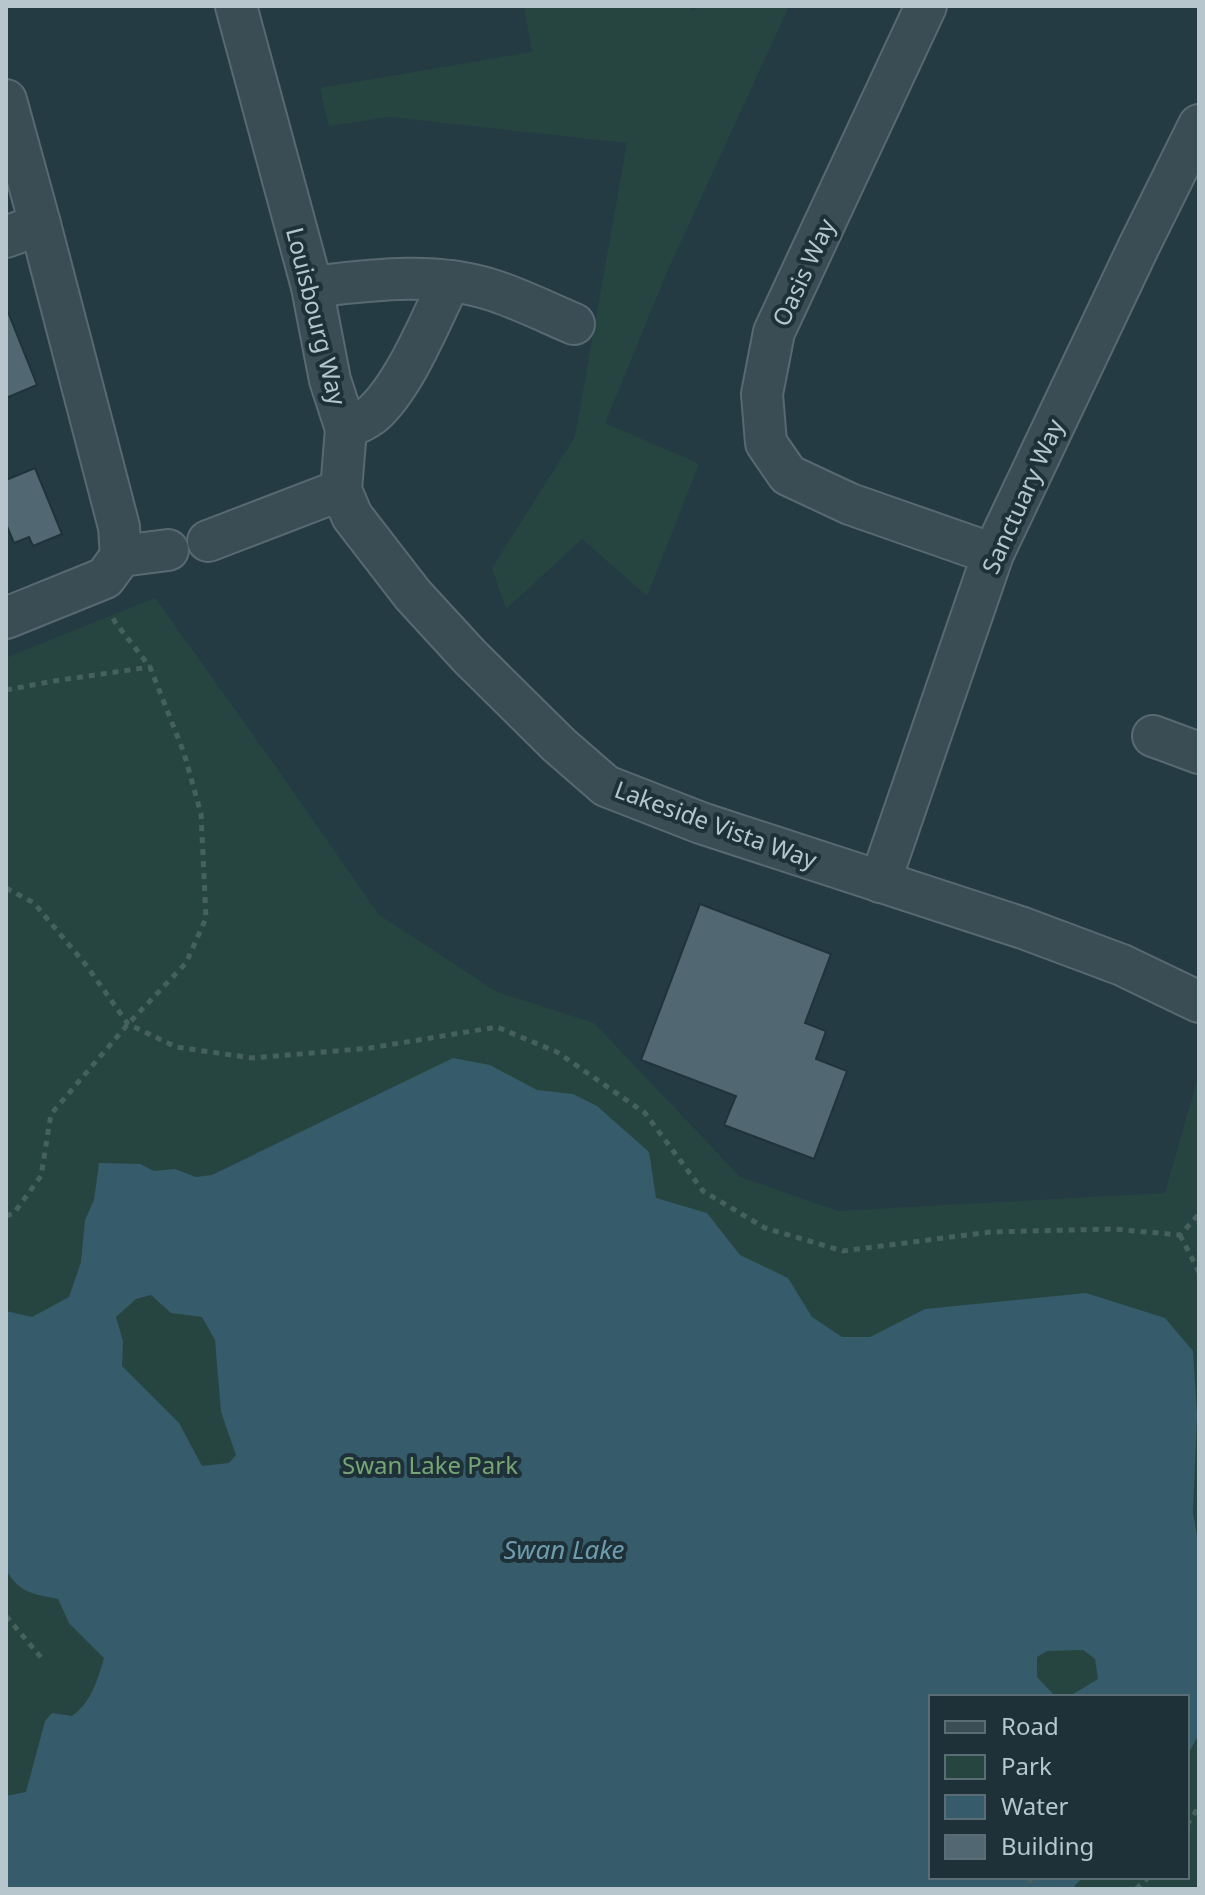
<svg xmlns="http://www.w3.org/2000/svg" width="1205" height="1895" viewBox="0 0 1205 1895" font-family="'Noto Sans',sans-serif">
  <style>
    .green { fill: #274540; fill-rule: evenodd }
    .water { fill: #365b6a; fill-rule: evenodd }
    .building { fill: #516872; stroke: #20333b; stroke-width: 2 }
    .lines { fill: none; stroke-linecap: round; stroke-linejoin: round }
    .minor-casing { stroke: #586971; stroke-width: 44 }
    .path { stroke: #46615c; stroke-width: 5; stroke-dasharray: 6 6; stroke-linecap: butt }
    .minor { stroke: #3a4c54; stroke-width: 40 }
    .labels { text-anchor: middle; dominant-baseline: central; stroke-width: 8; stroke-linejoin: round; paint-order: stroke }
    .street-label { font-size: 24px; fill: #b7c6cd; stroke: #1e3139 }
    .park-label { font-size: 24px; fill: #77a574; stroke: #1e3139 }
    .water-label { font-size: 26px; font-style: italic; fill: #6e9cae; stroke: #1e3139 }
  </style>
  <rect width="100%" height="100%" fill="#253b44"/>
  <!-- green -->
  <g class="green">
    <polygon points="524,6 687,6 694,11 697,6 789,6 667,272 605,423 699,464 647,596 582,539 506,609 492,568 575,437 627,143 390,117 329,126 320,88 532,52"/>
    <path d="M155,598L278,770L379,915L497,992L594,1023L740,1177L838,1211L1165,1193L1199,1074V1889H6V658ZM931,1697H1187V1877H931Z"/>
  </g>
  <!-- water -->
  <path class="water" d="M453,1058L490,1065L537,1090L573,1094L597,1106L649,1152L656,1198L707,1213L740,1255L788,1278L812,1317L842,1337H870L925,1309L1086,1293L1165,1318L1193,1351L1197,1415L1193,1513L1199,1546V1734L1187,1756V1697H931V1877H1083L1072,1889H6V1796L26,1792L45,1721L52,1713L72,1716C91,1703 98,1679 104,1658L69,1623L58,1599C34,1594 18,1593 6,1569V1311L32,1317L69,1297L81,1262L85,1220L94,1200L99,1163L140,1164L154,1171L175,1169L196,1177L212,1175ZM151,1295L171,1313L202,1317L215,1340L221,1412L236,1455L229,1463L202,1466L179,1423L122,1366L123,1341L116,1317L136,1299ZM1083,1650L1095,1659L1098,1679L1070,1696H1055L1037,1677V1657L1047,1651Z"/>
  <!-- building -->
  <g class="building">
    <polygon points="6,307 37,385 6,398"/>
    <polygon points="35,468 62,534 33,546 29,537 14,543 6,524 6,480"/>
    <polygon points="700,904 831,954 805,1023 826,1031 816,1059 847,1071 814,1159 724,1125 736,1096 641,1060"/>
  </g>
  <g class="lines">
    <!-- minor casing -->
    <g class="minor-casing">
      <g id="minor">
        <polyline points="236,6 312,287 330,380 346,429 341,490 352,516 413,595 470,657 559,745 606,786 701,823 1023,928 1122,965 1199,1002"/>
        <polyline points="926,6 774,332 762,394 766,443 788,475 850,504 993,554"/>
        <polyline points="6,100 40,224 119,527 121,556"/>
        <polyline points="6,237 40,224"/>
        <path d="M312,287C371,280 436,271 495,291C522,300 548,313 574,324"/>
        <path d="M346,429C355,424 366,420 374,413C406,383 430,321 450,281"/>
        <polyline points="208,541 341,490"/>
        <polyline points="121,556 168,550"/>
        <polyline points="6,618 105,578 121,556"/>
        <polyline points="1153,736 1199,753"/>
        <polyline points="880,882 993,554 1139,246 1199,125"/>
      </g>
    </g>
    <!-- path -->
    <g class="path">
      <polyline points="6,690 54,681 150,667"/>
      <polyline points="6,888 34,903 86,965 128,1024 176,1047 252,1058 370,1048 497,1027 557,1052 645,1113 703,1191 765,1228 843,1251 990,1232 1113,1229 1180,1235 1199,1214"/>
      <polyline points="6,1216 14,1213 41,1176 51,1114 128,1024 186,963 206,918 201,814 184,753 150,667 115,622 111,614"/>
      <polyline points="1180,1235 1199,1272"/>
      <polyline points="6,1616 44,1661"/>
      <polyline points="1187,1825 1199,1806"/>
      <polyline points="1029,1877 1033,1889"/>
      <polyline points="1136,1889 1149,1877"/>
    </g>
    <!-- minor -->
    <use href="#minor" class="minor"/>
  </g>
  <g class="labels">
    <!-- street labels -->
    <g class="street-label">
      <text transform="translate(803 272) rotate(-65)">Oasis Way</text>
      <text transform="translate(317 316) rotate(76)">Louisbourg Way</text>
      <text transform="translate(1022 496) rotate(-66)">Sanctuary Way</text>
      <text transform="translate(716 824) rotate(20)">Lakeside Vista Way</text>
    </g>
    <!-- park labels -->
    <g class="park-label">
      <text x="430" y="1464">Swan Lake Park</text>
    </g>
    <!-- water labels -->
    <g class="water-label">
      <text x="564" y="1549">Swan Lake</text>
    </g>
  </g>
  <!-- border -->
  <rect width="1205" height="1895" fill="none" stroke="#b7c6cd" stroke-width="16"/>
  <!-- legend -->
  <rect x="929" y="1695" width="260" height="184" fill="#1e3139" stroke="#5b6d74" stroke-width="2"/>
  <rect x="945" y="1721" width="40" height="12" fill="#3a4c54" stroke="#5b6d74" stroke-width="2"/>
  <text x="1001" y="1735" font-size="24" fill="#b7c6cd">Road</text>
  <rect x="945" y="1755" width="40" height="24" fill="#274540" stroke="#5b6d74" stroke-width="2"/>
  <text x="1001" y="1775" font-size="24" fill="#b7c6cd">Park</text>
  <rect x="945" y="1795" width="40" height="24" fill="#365b6a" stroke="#5b6d74" stroke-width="2"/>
  <text x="1001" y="1815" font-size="24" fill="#b7c6cd">Water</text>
  <rect x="945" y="1835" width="40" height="24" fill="#516872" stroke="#5b6d74" stroke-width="2"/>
  <text x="1001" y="1855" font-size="24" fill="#b7c6cd">Building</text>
</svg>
